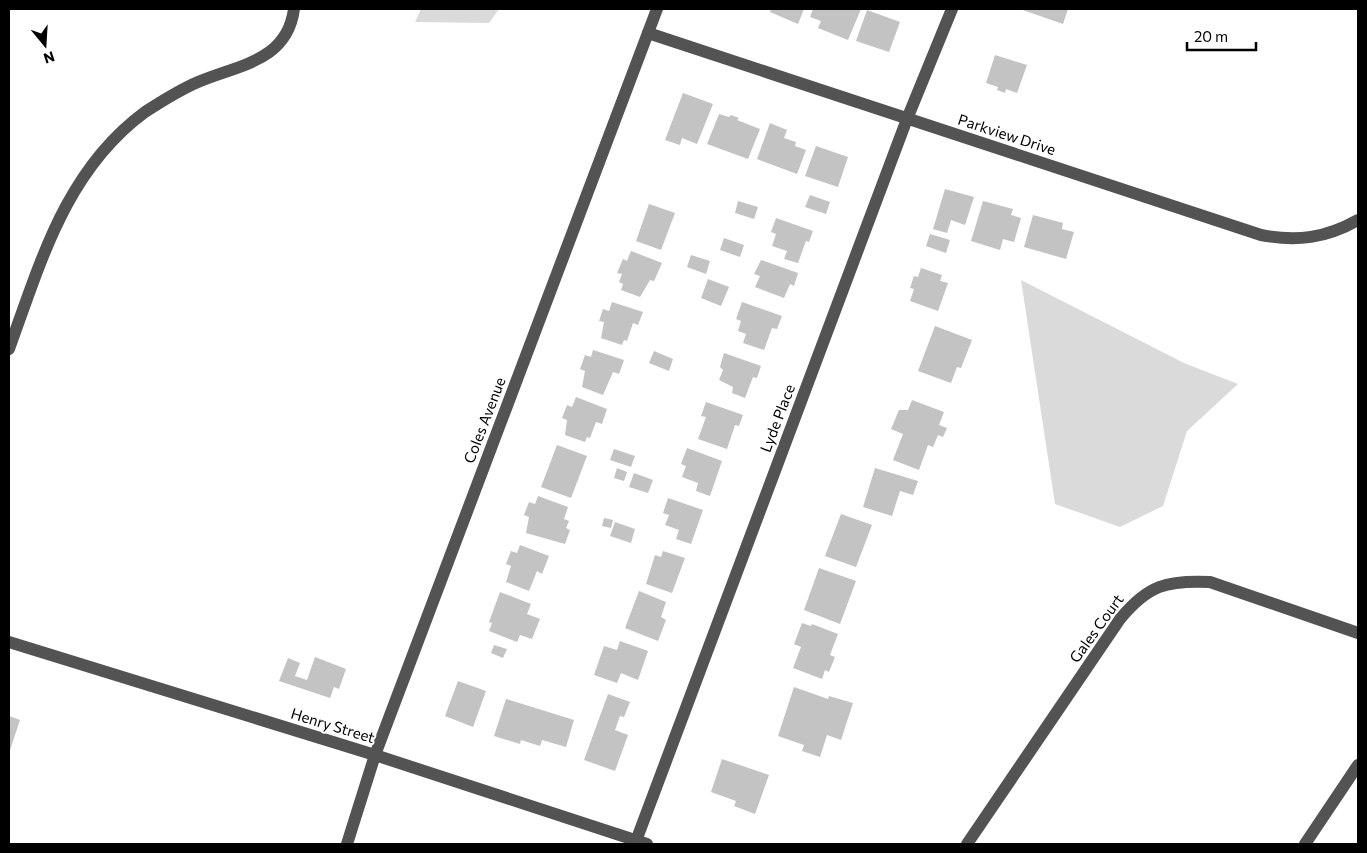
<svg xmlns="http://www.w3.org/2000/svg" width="1367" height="853" viewBox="0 0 1367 853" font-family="Commissioner,sans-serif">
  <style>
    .green { fill: #dadada }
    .building { fill: #c3c3c3 }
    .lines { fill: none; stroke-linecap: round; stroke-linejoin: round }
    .minor { stroke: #535353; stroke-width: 12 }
    .labels { text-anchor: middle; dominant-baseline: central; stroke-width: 4; stroke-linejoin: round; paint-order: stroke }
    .street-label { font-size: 15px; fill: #000; stroke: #fff }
  </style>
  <rect width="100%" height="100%" fill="#fff"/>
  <!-- green -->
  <g class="green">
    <polygon points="421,9 499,9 489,23 415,22"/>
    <polygon points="1021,280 1184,363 1238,384 1187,431 1163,506 1120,527 1055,504"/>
  </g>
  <!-- building -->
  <g class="building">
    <polygon points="771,9 804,9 798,24 770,12"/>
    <polygon points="813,9 861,9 848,40 818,28 821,21 810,17"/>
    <polygon points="1020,9 1068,9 1063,24"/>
    <polygon points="867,10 900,22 889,52 856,41"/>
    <polygon points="995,55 1027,65 1017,93 1006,89 1005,93 997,90 998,87 986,83"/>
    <polygon points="683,93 713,104 697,144 682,138 680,145 665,140"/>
    <polygon points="719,114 729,117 731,115 739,118 737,120 760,129 748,159 707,144"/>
    <polygon points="770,123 787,130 784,138 796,142 795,146 806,150 797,174 757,159"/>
    <polygon points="816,146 848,157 838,187 805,176"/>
    <polygon points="945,189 974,197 965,225 951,220 947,233 933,229"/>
    <polygon points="810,195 830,202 826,214 805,207"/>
    <polygon points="738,201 758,207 754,219 735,213"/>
    <polygon points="983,201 1013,209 1011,215 1021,218 1014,242 1003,239 1000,250 971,241"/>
    <polygon points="649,204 675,213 661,250 636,241"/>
    <polygon points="1033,215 1063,223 1062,229 1074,232 1066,259 1024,247"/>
    <polygon points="776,218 813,231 809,242 806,241 798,263 784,259 787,251 772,246 776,234 771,232"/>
    <polygon points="930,234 950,240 946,253 926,246"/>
    <polygon points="724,238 744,245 740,257 720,250"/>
    <polygon points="631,251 662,263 654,281 650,280 640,297 621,290 623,284 619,282 622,274 617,273 623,259 627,261"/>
    <polygon points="691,255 710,261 706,274 687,267"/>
    <polygon points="761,260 798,273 794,286 790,284 784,298 755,287 760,276 754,274"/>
    <polygon points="921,268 942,275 940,281 948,283 938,311 910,301 914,289 910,288 914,276 918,277"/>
    <polygon points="708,279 729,287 721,306 701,298"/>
    <polygon points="612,302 643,312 638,325 633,323 627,341 624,340 622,345 601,338 604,322 599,321 603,309 609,311"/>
    <polygon points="742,302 782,316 777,329 772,328 764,350 743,343 746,334 738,331 741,321 736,319"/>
    <polygon points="935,326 972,340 961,368 957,367 951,383 918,371"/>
    <polygon points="593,350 624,360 619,374 613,372 603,395 582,387 585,371 580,369 585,355 591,357"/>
    <polygon points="654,351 673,359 669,371 649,363"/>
    <polygon points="724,353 761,366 757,378 753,377 745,398 732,393 733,387 719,380 723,370 720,367"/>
    <polygon points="576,397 607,409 602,424 596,422 590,438 587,437 585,442 565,435 567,420 562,418 567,405 572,407"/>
    <polygon points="912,400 944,412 939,425 947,428 943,437 938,435 933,447 928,445 919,470 893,460 903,434 891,429 899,410 908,410"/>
    <polygon points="706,402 743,415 739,426 735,425 727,449 698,439 706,417 701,416"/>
    <polygon points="557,445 587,456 571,498 541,487"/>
    <polygon points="687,448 722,461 710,496 696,491 698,483 682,477 686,466 681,464"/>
    <polygon points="614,449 635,456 631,467 610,460"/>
    <polygon points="617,468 627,472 624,481 614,478"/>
    <polygon points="875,468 918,481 913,495 900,491 892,516 863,507"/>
    <polygon points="634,473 653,480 648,493 629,487"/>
    <polygon points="538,496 568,507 564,519 569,521 566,528 570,530 565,544 526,533 529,517 524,515 529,502 535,504"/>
    <polygon points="668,498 703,510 691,544 676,539 679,530 665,525 669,515 663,513"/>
    <polygon points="841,514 872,525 856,567 825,556"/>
    <polygon points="604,518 613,520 611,528 602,526"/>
    <polygon points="615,522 635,529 631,543 610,536"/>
    <polygon points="520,545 549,556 542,574 537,571 529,591 506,582 511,566 506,564 511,551 517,553"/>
    <polygon points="663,551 685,558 672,593 646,584 655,555 661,557"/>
    <polygon points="819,568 856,581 840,624 804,610"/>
    <polygon points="639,591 666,602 661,617 666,620 658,641 625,628"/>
    <polygon points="500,592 531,604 527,614 540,619 532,639 520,635 517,642 489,631 492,623 489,622"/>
    <polygon points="802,623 811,626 812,624 838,634 830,655 835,657 829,672 825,670 822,679 793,668 801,647 794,644"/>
    <polygon points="620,641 648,651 638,680 621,673 617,683 594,675 604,646 617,650"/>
    <polygon points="494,645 507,649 503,658 491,653"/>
    <polygon points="315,657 346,669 339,689 334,687 330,698 279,681 288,658 300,663 295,676 307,680"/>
    <polygon points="458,681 486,691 473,727 445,716"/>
    <polygon points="794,687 828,699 829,696 853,703 841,740 827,735 820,757 802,751 804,745 778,736"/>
    <polygon points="608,694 630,702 624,717 620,716 615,730 628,735 615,771 584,760"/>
    <polygon points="506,699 574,720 566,747 542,740 540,746 521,740 520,744 494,736"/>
    <polygon points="9,716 20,720 10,750 9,750"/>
    <polygon points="722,759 769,775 755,814 734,806 736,801 711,792"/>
  </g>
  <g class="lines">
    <!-- minor -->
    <g class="minor">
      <path d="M648,33L1261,235C1297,242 1326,238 1358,220"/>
      <path d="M9,349C41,261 66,170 145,112C162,101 179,90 198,82C237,65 287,62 294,9"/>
      <polyline points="9,642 375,755 647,844"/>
      <polyline points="636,841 907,119 952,9"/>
      <polyline points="347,844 375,755 657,9"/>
      <path d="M967,844L1120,619C1148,585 1167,580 1210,582L1358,633"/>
      <polyline points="1305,844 1358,765"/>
    </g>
  </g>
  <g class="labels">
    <!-- street labels -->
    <g class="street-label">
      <text transform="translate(1007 134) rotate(18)">Parkview Drive</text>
      <text transform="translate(777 418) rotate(-69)">Lyde Place</text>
      <text transform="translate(484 420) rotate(-69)">Coles Avenue</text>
      <text transform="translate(1096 628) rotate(-54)">Gales Court</text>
      <text transform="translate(333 725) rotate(17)">Henry Street</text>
    </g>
  </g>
  <!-- border -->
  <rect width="1367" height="853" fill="none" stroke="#000000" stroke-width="20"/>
  <!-- north arrow -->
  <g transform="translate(45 45) rotate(162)" stroke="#ffffff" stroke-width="4" paint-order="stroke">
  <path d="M0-4L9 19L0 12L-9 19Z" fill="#000000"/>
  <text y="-8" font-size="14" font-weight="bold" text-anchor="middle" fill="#000000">N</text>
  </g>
  <!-- scale -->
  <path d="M1187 42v8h69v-8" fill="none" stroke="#000000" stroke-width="2.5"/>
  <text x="1194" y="42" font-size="15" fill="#000000" stroke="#ffffff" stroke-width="4" paint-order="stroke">20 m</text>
</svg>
